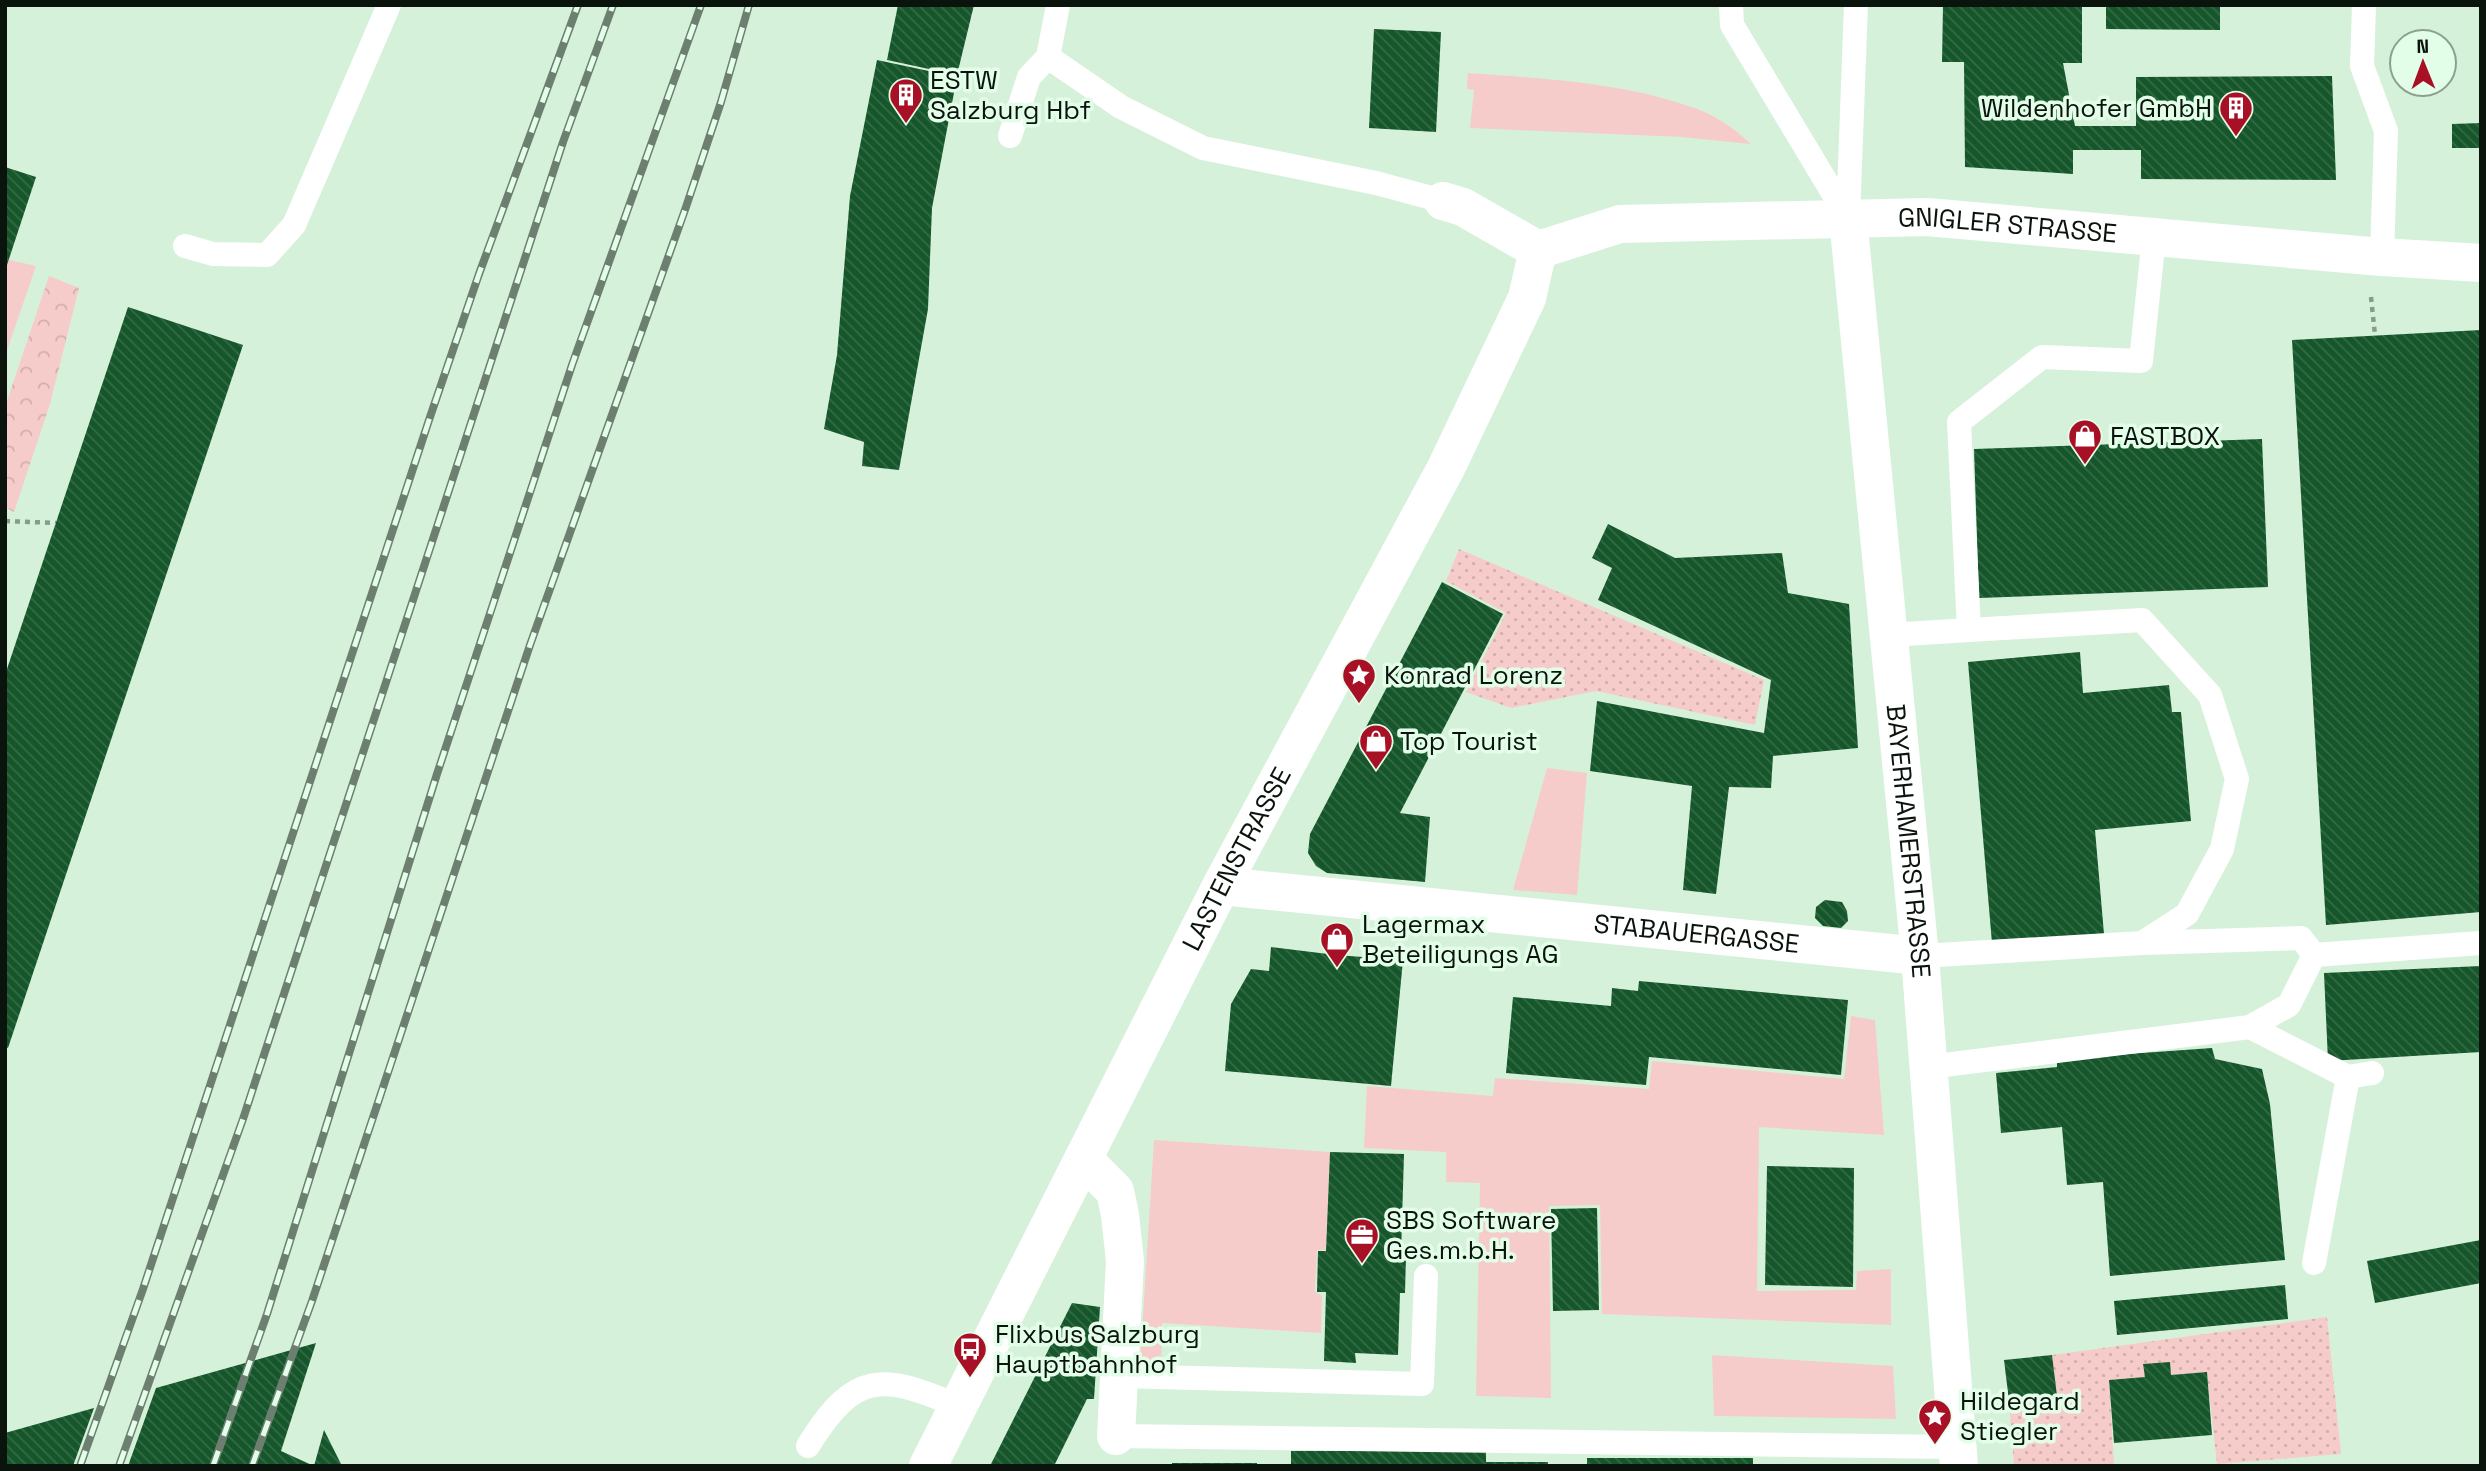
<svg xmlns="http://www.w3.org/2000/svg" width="2486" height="1471" viewBox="0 0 2486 1471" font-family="'Space Grotesk',sans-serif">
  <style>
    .grass { fill: #f6ccca }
    .park { fill: url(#park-crowns) }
    .garden { fill: url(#garden-dots) }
    .building { fill: url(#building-back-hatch) }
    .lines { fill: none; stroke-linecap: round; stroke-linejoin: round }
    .path { stroke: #879b8a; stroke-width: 4.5; stroke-dasharray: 5 5; stroke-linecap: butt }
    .lane { stroke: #fff; stroke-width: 24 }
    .street { stroke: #fff; stroke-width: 38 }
    .rail-casing { stroke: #6d7f70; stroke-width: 8 }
    .rail { stroke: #e3fee8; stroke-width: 5; stroke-dasharray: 16; stroke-linecap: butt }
    .labels { text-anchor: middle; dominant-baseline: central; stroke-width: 7; stroke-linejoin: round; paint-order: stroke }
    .poi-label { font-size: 26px; fill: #0a130c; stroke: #e3fee8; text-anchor: start }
    .street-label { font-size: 26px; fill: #0a130c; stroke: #e3fee8 }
  </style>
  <defs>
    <pattern id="park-crowns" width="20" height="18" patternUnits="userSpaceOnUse" patternTransform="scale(1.75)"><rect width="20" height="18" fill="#f6ccca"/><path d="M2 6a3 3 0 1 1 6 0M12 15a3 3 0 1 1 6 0" fill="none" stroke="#d2aeac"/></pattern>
    <pattern id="garden-dots" width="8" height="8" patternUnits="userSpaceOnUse" patternTransform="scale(1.75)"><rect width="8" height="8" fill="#f6ccca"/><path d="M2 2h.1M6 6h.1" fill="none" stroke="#d2aeac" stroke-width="1.8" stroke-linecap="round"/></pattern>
    <pattern id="building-back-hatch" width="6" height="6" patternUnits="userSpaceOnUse" patternTransform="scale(1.75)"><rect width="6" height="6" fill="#15562a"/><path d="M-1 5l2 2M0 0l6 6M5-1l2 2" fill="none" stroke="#356a46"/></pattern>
  </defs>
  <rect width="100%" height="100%" fill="#d6f1da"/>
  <!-- grass -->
  <g class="grass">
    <path d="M1468,73C1541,78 1628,83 1697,109C1717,116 1736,130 1751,144L1681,137L1470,128L1474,90L1467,89Z"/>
    <polygon points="5,259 36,266 5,356"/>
    <polygon points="1547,768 1587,773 1577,895 1513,890"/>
    <polygon points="1851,1016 1875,1020 1884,1135 1759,1127 1757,1291 1856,1290 1857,1271 1891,1269 1891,1325 1602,1314 1600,1205 1549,1206 1551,1398 1476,1396 1480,1183 1446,1182 1446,1152 1364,1148 1367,1086 1493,1096 1495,1078 1649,1089 1652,1061 1844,1079"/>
    <polygon points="1154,1140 1330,1152 1326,1250 1317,1250 1315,1291 1322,1296 1321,1333 1162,1323 1161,1365 1140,1364"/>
    <polygon points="1712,1355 1893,1366 1896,1419 1714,1416"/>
  </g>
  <!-- park -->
  <polygon class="park" points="49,276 79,288 50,404 14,512 5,507 5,407"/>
  <!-- garden -->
  <g class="garden">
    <polygon points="1459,549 1764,680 1755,725 1596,691 1511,708 1466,692 1506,613 1446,581"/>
    <polygon points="2327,1317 2341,1454 2217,1464 2207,1373 2171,1375 2144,1364 2145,1377 2109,1380 2114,1466 2014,1466 2009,1401 2056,1396 2052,1355"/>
  </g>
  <!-- building -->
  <g class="building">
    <polygon points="898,5 974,5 957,75 887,60"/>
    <polygon points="1943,5 2082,5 2082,63 2063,63 2075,126 2136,126 2136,77 2332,76 2336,180 2141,179 2141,150 2073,150 2073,174 1965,167 1964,62 1942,62"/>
    <polygon points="2106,5 2220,5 2220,30 2106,29"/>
    <polygon points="1374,29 1441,32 1436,132 1369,128"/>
    <polygon points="877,60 957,77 932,208 928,309 899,470 862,466 864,442 824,429 837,355 850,196"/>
    <polygon points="2481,123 2481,148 2452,148 2452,124"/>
    <polygon points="5,167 36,177 6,268 5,268"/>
    <polygon points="128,307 243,345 8,1048 5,1047 5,675"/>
    <polygon points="2481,330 2481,912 2326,925 2292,340"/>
    <polygon points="2262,439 2268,587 1979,598 1974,449"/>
    <polygon points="1608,524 1675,558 1782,553 1788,593 1849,604 1858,748 1773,756 1771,788 1729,787 1716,894 1683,890 1692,786 1590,771 1597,701 1764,733 1771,680 1598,600 1612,568 1592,558"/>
    <polygon points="1442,582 1503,614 1400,813 1430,817 1425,882 1327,873 1316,866 1308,853 1310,834"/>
    <polygon points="2080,652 2083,693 2169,685 2172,712 2181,712 2191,821 2095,830 2104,934 1992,943 1968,662"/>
    <polygon points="1825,900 1842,902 1847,911 1848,921 1841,928 1823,926 1815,918 1816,907"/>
    <polygon points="1271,947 1336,955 1403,960 1391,1086 1225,1071 1231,1004 1251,969 1269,971"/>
    <polygon points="2481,966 2481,1052 2328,1061 2324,973"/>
    <polygon points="1639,981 1848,1000 1841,1075 1649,1057 1646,1085 1506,1073 1513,997 1611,1006 1612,988 1638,991"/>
    <polygon points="2212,1048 2215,1059 2262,1069 2270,1104 2285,1260 2110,1276 2103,1182 2067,1185 2062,1127 2001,1133 1996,1073 2057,1067 2057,1059"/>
    <polygon points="1330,1152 1404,1154 1401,1255 1406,1256 1405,1293 1400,1293 1398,1355 1355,1353 1356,1363 1324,1361 1326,1292 1317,1292 1318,1251 1326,1251"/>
    <polygon points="1767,1166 1854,1168 1853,1287 1765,1285"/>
    <polygon points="1597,1208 1599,1310 1553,1311 1551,1209"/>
    <polygon points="2481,1240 2481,1283 2375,1303 2367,1261"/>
    <polygon points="2285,1285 2288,1319 2117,1335 2114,1301"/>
    <polygon points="1072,1303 1100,1307 1094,1399 1087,1399 1054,1466 990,1466"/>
    <polygon points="316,1343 281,1451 314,1466 324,1430 342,1466 128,1466 156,1388"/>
    <polygon points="2052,1355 2057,1396 2009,1401 2004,1360"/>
    <polygon points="2170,1362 2171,1375 2207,1372 2212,1435 2114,1443 2109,1380 2145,1377 2143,1364"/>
    <polygon points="94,1408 73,1466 5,1466 5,1433"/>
    <polygon points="1486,1450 1486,1462 1548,1462 1548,1466 1291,1466 1291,1451"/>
    <rect x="1587" y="1458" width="166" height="8"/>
    <rect x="1172" y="1463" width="85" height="3"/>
  </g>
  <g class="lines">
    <!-- path -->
    <g class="path">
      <polyline points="2371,297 2375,335"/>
      <polyline points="5,521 56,523"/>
    </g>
    <!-- lane -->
    <g class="lane">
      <polyline points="1058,5 1048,57 1121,107 1203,148 1376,183 1443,201"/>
      <polyline points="1731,5 1732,25 1848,218"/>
      <polyline points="2364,5 2362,66 2386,131 2382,257"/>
      <polyline points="1010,136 1029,77 1048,57"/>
      <polyline points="1848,218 1856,5"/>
      <polyline points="185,246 213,254 267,255 294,225 389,5"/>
      <polyline points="1889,635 1969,630 1959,422 2042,357 2141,361 2154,237"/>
      <polyline points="2143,943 2301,938 2314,955"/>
      <polyline points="1920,956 2142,943 2187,914 2222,849 2237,779 2210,695 2142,620 1969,630"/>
      <polyline points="2250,1027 2289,1005 2314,955 2481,943"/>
      <polyline points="1928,1067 2250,1027 2348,1077 2372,1073"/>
      <polyline points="2314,1263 2348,1077"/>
      <polyline points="1119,1376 1422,1384 1426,1276"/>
      <polyline points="1116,1436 1957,1447"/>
      <path d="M808,1446C854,1371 882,1373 958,1406"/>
    </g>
    <!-- street -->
    <g class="street">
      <polyline points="1443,201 1463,207 1538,250"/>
      <path id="s1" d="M1848,218L1920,956L1959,1466"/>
      <path id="s2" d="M1538,250L1620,224L1927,217L2382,257L2481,263"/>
      <path id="s3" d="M1221,886L1920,956"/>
      <polyline points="1083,1159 1115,1191 1120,1215 1125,1261 1116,1436"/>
      <path id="s4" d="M928,1466L1221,886L1446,468L1527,298L1538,250"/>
    </g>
    <!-- rail casing -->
    <g class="rail-casing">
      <g id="rail">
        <polyline points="80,1466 143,1289 430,417 479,274 578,5"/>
        <polyline points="119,1466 243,1119 563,142 613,5"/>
        <polyline points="213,1466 267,1314 437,774 572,365 701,5"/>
        <polyline points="252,1466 312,1301 530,645 686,207 721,102 749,5"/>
      </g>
    </g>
    <!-- rail -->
    <use href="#rail" class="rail"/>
  </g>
  <!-- icons -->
  <defs>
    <g id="building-pin" transform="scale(1.75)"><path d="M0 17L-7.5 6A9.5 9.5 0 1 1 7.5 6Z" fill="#a71025" stroke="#e3fee8"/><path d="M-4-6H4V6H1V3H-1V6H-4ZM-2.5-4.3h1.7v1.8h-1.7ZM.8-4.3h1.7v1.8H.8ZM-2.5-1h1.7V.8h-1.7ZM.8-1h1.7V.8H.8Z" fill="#fff"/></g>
    <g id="shop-pin" transform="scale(1.75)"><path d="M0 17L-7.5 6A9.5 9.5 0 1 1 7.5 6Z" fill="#a71025" stroke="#e3fee8"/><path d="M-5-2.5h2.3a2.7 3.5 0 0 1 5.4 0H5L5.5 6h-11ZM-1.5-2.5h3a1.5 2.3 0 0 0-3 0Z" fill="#fff"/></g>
    <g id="sight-pin" transform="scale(1.75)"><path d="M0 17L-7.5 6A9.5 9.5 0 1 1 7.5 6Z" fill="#a71025" stroke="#e3fee8"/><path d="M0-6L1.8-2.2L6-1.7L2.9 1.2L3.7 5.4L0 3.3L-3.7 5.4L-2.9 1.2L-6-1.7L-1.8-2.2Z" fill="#fff"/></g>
    <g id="office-pin" transform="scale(1.75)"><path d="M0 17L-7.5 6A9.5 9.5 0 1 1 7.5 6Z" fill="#a71025" stroke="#e3fee8"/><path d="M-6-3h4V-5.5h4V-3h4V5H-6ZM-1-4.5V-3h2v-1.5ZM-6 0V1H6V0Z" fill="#fff"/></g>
    <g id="bus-pin" transform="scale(1.75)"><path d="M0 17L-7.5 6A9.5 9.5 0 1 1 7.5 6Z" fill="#a71025" stroke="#e3fee8"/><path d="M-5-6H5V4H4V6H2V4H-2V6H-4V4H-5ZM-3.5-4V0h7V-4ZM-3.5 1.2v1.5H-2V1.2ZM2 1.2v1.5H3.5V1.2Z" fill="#fff"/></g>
  </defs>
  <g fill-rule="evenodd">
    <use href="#building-pin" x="906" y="95"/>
    <use href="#building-pin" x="2236" y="108"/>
    <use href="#shop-pin" x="2085" y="436"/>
    <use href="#sight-pin" x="1359" y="675"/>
    <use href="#shop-pin" x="1376" y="741"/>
    <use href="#shop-pin" x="1337" y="939"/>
    <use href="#office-pin" x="1362" y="1235"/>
    <use href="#bus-pin" x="970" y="1349"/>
    <use href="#sight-pin" x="1935" y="1416"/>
  </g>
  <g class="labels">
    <!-- poi labels -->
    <g class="poi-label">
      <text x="930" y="80">ESTW<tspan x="930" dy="30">Salzburg Hbf</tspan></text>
      <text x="2212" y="108" text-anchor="end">Wildenhofer GmbH</text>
      <text x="2110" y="436">FASTBOX</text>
      <text x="1384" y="675">Konrad Lorenz</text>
      <text x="1400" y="741">Top Tourist</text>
      <text x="1362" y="924">Lagermax<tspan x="1362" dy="30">Beteiligungs AG</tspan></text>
      <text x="1386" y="1220">SBS Software<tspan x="1386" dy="30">Ges.m.b.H.</tspan></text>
      <text x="995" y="1334">Flixbus Salzburg<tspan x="995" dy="30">Hauptbahnhof</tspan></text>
      <text x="1960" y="1401">Hildegard<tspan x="1960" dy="30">Stiegler</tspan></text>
    </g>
    <!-- street labels -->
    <g class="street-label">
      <text stroke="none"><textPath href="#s2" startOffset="474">GNIGLER STRASSE</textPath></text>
      <text stroke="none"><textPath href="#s1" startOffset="626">BAYERHAMERSTRASSE</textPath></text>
      <text stroke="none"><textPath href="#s4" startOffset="681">LASTENSTRASSE</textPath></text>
      <text stroke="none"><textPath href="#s3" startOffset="478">STABAUERGASSE</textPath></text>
    </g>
  </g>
  <!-- border -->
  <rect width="2486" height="1471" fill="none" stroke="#0a130c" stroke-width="14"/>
  <!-- north arrow -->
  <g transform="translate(2423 63) rotate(359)"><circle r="33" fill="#e3fee8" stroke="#8ca090" stroke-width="2"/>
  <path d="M0-5L12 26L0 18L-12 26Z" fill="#a71025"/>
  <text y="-10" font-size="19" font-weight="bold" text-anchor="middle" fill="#0a130c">N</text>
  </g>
</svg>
